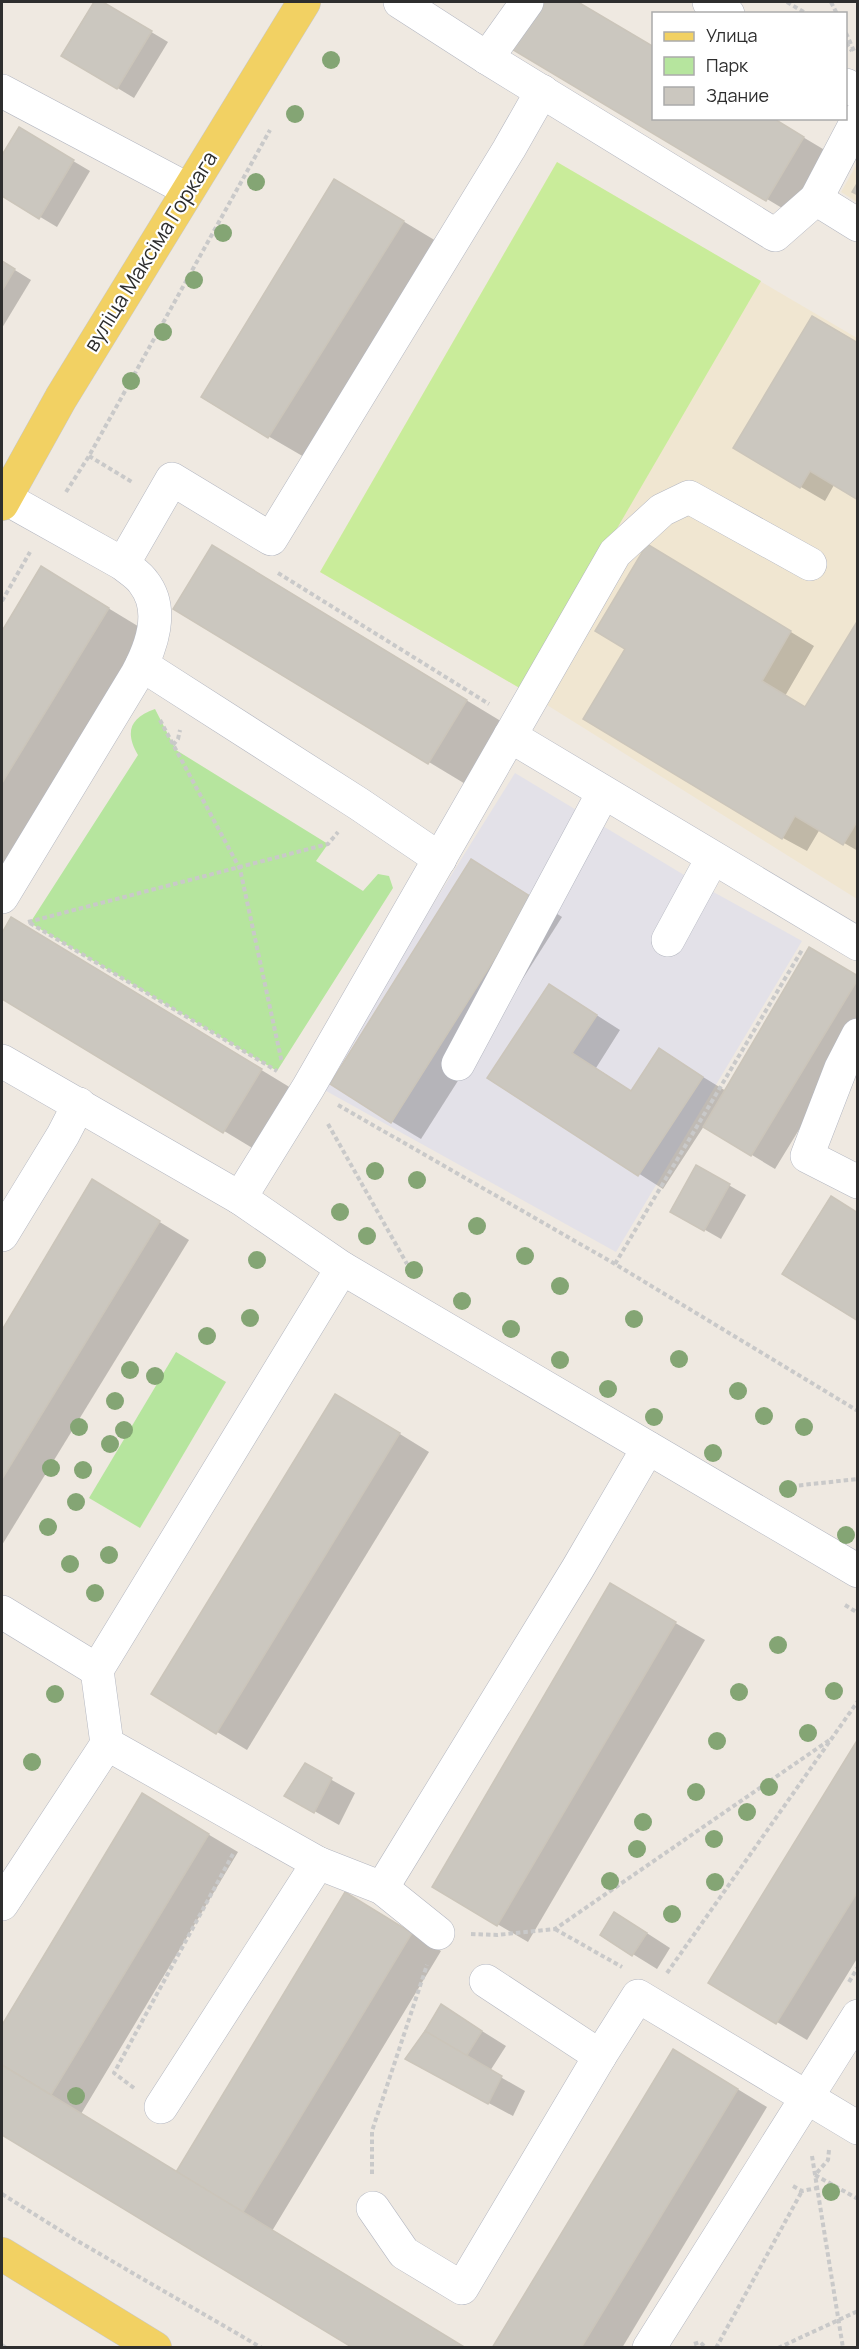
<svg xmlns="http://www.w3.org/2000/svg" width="859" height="2349" viewBox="0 0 859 2349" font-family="Manrope,sans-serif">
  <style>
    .industrial { fill: #e3e1e8 }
    .education { fill: #f0e6d1 }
    .green { fill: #b6e59e }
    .pitch { fill: #c9ec9a }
    .shadow { fill: #0003 }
    .building { fill: #cbc7bf; stroke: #cbc5ba; stroke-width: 1.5 }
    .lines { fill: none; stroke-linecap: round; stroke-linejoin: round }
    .minor-casing { stroke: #b4b7c1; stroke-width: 34 }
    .major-casing { stroke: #c9c9c9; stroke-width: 34 }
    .path { stroke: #c9c9c9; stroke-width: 4; stroke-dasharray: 4.5 3; stroke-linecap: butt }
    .minor { stroke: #fff; stroke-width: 33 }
    .major { stroke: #f2d163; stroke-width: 33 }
    .tree { fill: #84a574 }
    .labels { text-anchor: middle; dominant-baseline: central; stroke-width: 4.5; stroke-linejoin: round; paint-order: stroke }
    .street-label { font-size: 21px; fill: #2e2e2e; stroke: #fff }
  </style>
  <rect width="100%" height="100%" fill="#efe9e1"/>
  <!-- industrial -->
  <polygon class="industrial" points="515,773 699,884 802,941 616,1252 319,1087"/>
  <!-- education -->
  <g class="education">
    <polygon points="557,162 857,338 857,899 523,690 320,572"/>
    <polygon points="857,164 857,202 841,192"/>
  </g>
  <!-- green -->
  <g class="green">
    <path d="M155,709L176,750L328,844L316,861L363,891L378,874L389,876L393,888L277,1071L30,923L138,755C125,733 129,718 155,709Z"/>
    <polygon points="176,1352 226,1382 140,1528 89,1498"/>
  </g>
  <!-- pitch -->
  <polygon class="pitch" points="557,162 761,281 523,690 320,572"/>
  <!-- shadow -->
  <g class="shadow">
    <polygon points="95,2 101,2 168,42 134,98 63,55"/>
    <polygon points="539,2 576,2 654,48 654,118 771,118 833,155 797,217 512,47"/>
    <polygon points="19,129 90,171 57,227 2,194 2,158"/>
    <polygon points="378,206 446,247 311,461 268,436"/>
    <polygon points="2,262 31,280 2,328"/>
    <polygon points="813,318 834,485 825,501 801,487"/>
    <polygon points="672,560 814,646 785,696 806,709 858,623 858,851 820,829 807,851 783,838 627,648"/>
    <polygon points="42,568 146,631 2,867 2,634"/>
    <polygon points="250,569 504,723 467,785 175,609"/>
    <polygon points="502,878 562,917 421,1139 391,1121"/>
    <polygon points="12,919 291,1088 254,1149 2,997 2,936"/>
    <polygon points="858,977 858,1033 775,1169 704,1126 663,1189 489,1078 573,1000 620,1030 596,1068 632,1092 659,1050 726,1091"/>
    <polygon points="697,1167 746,1195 721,1239 672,1211"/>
    <polygon points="93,1181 189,1240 2,1545 2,1332"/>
    <polygon points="366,1413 429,1452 247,1750 154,1694"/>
    <polygon points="611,1586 705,1640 528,1942 434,1887"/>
    <polygon points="858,1742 858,1957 807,2040 710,1982"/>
    <polygon points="305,1765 355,1793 339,1825 286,1795"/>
    <polygon points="142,1795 238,1852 81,2114 177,2173 376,1911 441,1951 272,2231 356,2348 2,2132 2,2028"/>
    <polygon points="639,1928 670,1948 657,1969 602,1935"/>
    <polygon points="442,2006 506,2046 490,2071 525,2091 513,2116 431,2072"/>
    <polygon points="703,2068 767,2107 622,2348 494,2348"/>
  </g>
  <!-- building -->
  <g class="building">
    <polygon points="94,2 103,2 152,31 117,89 61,56"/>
    <polygon points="537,2 578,2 654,47 654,118 773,118 804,137 766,201 510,48"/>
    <polygon points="19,127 74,160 39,219 2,196 2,155"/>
    <polygon points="334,179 404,221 268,438 201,397"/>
    <polygon points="858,182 858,195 852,192"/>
    <polygon points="2,261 15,269 2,291"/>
    <polygon points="812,316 858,343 858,500 810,471 800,488 733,448"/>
    <polygon points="647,544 791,631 762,681 805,707 858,620 858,820 843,845 795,816 782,839 583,719 625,649 595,631"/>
    <polygon points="212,545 467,700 428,764 173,609"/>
    <polygon points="41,566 109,608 2,783 2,631"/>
    <polygon points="471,859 533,898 391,1123 330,1084"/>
    <polygon points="11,917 262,1069 223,1133 2,999 2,933"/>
    <polygon points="809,947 858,976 858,979 751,1156 703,1127"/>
    <polygon points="549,984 597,1015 572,1053 631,1091 659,1048 703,1077 638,1176 487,1078"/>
    <polygon points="696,1165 730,1184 704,1231 670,1212"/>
    <polygon points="92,1179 160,1221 2,1479 2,1330"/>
    <polygon points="831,1196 858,1213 858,1321 782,1274"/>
    <polygon points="335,1394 400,1433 216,1734 151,1694"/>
    <polygon points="610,1583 676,1622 497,1926 432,1887"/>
    <polygon points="858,1739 858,1891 776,2024 708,1983"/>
    <polygon points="305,1763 332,1778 314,1813 284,1796"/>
    <polygon points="142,1793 209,1834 51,2095 2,2065 2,2025"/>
    <polygon points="345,1892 412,1933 243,2212 176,2172"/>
    <polygon points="614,1912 647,1933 632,1956 600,1935"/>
    <polygon points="441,2004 482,2031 466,2057 425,2031"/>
    <polygon points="425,2031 502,2076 488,2104 405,2059"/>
    <polygon points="673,2049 738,2089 581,2348 492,2348"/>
    <polygon points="2,2065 51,2095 466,2348 353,2348 2,2135"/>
  </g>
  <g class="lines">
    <!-- minor casing -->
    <g class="minor-casing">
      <g id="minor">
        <polyline points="400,2 487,58 775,235 816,199 858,225"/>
        <polyline points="709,2 728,14"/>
        <polyline points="487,58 527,2"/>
        <polyline points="846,85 858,92"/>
        <polyline points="2,91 187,189"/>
        <polyline points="816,199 858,119"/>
        <polyline points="123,564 172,479 271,539 509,149 542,91"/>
        <polyline points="142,665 359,804 440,859"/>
        <polyline points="510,736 858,944"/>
        <path d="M2,897L137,674C151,648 165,610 144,583C139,575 130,570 123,564L5,498"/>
        <polyline points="668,940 712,859"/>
        <polyline points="858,1035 841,1068 807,1156 858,1182"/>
        <polyline points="2,1061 240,1198 342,1268 858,1571"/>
        <polyline points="458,1064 603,793"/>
        <polyline points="240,1198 308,1088 615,553 662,510 689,497 810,564"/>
        <polyline points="2,1235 63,1135 79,1104"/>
        <polyline points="342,1268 97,1670 107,1744 318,1863 382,1888 438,1933"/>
        <polyline points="2,1612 97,1670"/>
        <polyline points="382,1888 578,1568 648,1448"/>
        <polyline points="2,1904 107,1744"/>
        <polyline points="486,1981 600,2056 638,1996 858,2128"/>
        <polyline points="161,2107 318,1863"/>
        <polyline points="373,2208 404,2253 462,2288 600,2056"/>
        <polyline points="649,2348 858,2016"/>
      </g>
    </g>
    <!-- major casing -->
    <g class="major-casing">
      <g id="major">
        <polyline points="2,504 61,398 304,2"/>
        <polyline points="2,2254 155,2348"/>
      </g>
    </g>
    <!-- path -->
    <g class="path">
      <polyline points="787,2 807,14"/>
      <polyline points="831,2 837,14"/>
      <polyline points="846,33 854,51"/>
      <polyline points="846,43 852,51"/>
      <polyline points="89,456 132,482"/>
      <polyline points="66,492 89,456 270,130"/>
      <polyline points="278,573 489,704"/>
      <polyline points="2,601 30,552"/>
      <polyline points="160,720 240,869 282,1063"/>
      <polyline points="173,745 178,739 180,730"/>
      <polyline points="28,922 328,844 338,832"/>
      <polyline points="30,923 277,1071"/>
      <polyline points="338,1105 615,1264 858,1411"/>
      <polyline points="328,1124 407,1264"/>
      <polyline points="615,1264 802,950"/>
      <polyline points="784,1487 858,1479"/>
      <polyline points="845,1605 858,1613"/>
      <polyline points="555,1929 622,1967"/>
      <polyline points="471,1934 497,1935 555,1929 831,1739"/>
      <polyline points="667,1973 858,1701"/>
      <polyline points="849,1982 858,1967"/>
      <polyline points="134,2088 114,2073 233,1854"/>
      <polyline points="829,2150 828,2160 815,2175 858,2199"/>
      <polyline points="812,2156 843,2348"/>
      <polyline points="372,2174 372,2131 427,1965"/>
      <polyline points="793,2186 802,2191 817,2188"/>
      <polyline points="2,2194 74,2239 262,2348"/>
      <polyline points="694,2344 700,2342 706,2348"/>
      <polyline points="2,2345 6,2348"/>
      <polyline points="716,2348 802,2191"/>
      <polyline points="778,2348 858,2311"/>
    </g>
    <!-- minor -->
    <use href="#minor" class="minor"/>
    <!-- major -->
    <use href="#major" class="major"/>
  </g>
  <!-- trees -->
  <g class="tree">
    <circle cx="331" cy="60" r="9"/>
    <circle cx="295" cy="114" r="9"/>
    <circle cx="256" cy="182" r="9"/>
    <circle cx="223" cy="233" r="9"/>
    <circle cx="194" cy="280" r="9"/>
    <circle cx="163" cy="332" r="9"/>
    <circle cx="131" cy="381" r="9"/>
    <circle cx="375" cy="1171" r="9"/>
    <circle cx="417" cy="1180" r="9"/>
    <circle cx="340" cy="1212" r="9"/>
    <circle cx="477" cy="1226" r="9"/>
    <circle cx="367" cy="1236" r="9"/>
    <circle cx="525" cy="1256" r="9"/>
    <circle cx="257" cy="1260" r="9"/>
    <circle cx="414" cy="1270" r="9"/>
    <circle cx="560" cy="1286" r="9"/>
    <circle cx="462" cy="1301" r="9"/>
    <circle cx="250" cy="1318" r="9"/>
    <circle cx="634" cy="1319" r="9"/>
    <circle cx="511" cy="1329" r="9"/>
    <circle cx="207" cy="1336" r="9"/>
    <circle cx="679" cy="1359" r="9"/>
    <circle cx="560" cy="1360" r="9"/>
    <circle cx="130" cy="1370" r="9"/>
    <circle cx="155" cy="1376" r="9"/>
    <circle cx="608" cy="1389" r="9"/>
    <circle cx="738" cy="1391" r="9"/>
    <circle cx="115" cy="1401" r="9"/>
    <circle cx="764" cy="1416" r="9"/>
    <circle cx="654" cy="1417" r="9"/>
    <circle cx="79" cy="1427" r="9"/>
    <circle cx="804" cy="1427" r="9"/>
    <circle cx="124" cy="1430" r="9"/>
    <circle cx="110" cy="1444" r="9"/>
    <circle cx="713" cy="1453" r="9"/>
    <circle cx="51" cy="1468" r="9"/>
    <circle cx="83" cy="1470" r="9"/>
    <circle cx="788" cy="1489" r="9"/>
    <circle cx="76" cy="1502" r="9"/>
    <circle cx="48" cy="1527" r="9"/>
    <circle cx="846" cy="1535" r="9"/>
    <circle cx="109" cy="1555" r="9"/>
    <circle cx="70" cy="1564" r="9"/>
    <circle cx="95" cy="1593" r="9"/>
    <circle cx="778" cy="1645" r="9"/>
    <circle cx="834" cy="1691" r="9"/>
    <circle cx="739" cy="1692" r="9"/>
    <circle cx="55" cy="1694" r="9"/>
    <circle cx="808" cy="1733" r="9"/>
    <circle cx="717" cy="1741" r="9"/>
    <circle cx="32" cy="1762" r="9"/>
    <circle cx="769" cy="1787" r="9"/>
    <circle cx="696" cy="1792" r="9"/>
    <circle cx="747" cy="1812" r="9"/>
    <circle cx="643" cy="1822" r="9"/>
    <circle cx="714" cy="1839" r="9"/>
    <circle cx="637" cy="1849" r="9"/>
    <circle cx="610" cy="1881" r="9"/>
    <circle cx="715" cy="1882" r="9"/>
    <circle cx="672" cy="1914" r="9"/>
    <circle cx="76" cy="2096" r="9"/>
    <circle cx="831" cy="2192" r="9"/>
  </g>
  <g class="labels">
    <!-- street labels -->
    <g class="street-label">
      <text transform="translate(150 251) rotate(-58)">вуліца Максіма Горкага</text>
    </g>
  </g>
  <!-- border -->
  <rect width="859" height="2349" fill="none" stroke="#2e2e2e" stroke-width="6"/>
  <!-- legend -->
  <rect x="652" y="12" width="195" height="108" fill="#ffffff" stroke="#ababab" stroke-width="1.5"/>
  <rect x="664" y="32" width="30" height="9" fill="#f2d163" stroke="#ababab" stroke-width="1.5"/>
  <text x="706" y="42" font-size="18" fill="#2e2e2e">Улица</text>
  <rect x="664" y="57" width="30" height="18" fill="#b6e59e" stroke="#ababab" stroke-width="1.5"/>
  <text x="706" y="72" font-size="18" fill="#2e2e2e">Парк</text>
  <rect x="664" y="87" width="30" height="18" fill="#cbc7bf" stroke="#ababab" stroke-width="1.5"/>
  <text x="706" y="102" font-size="18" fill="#2e2e2e">Здание</text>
</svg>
